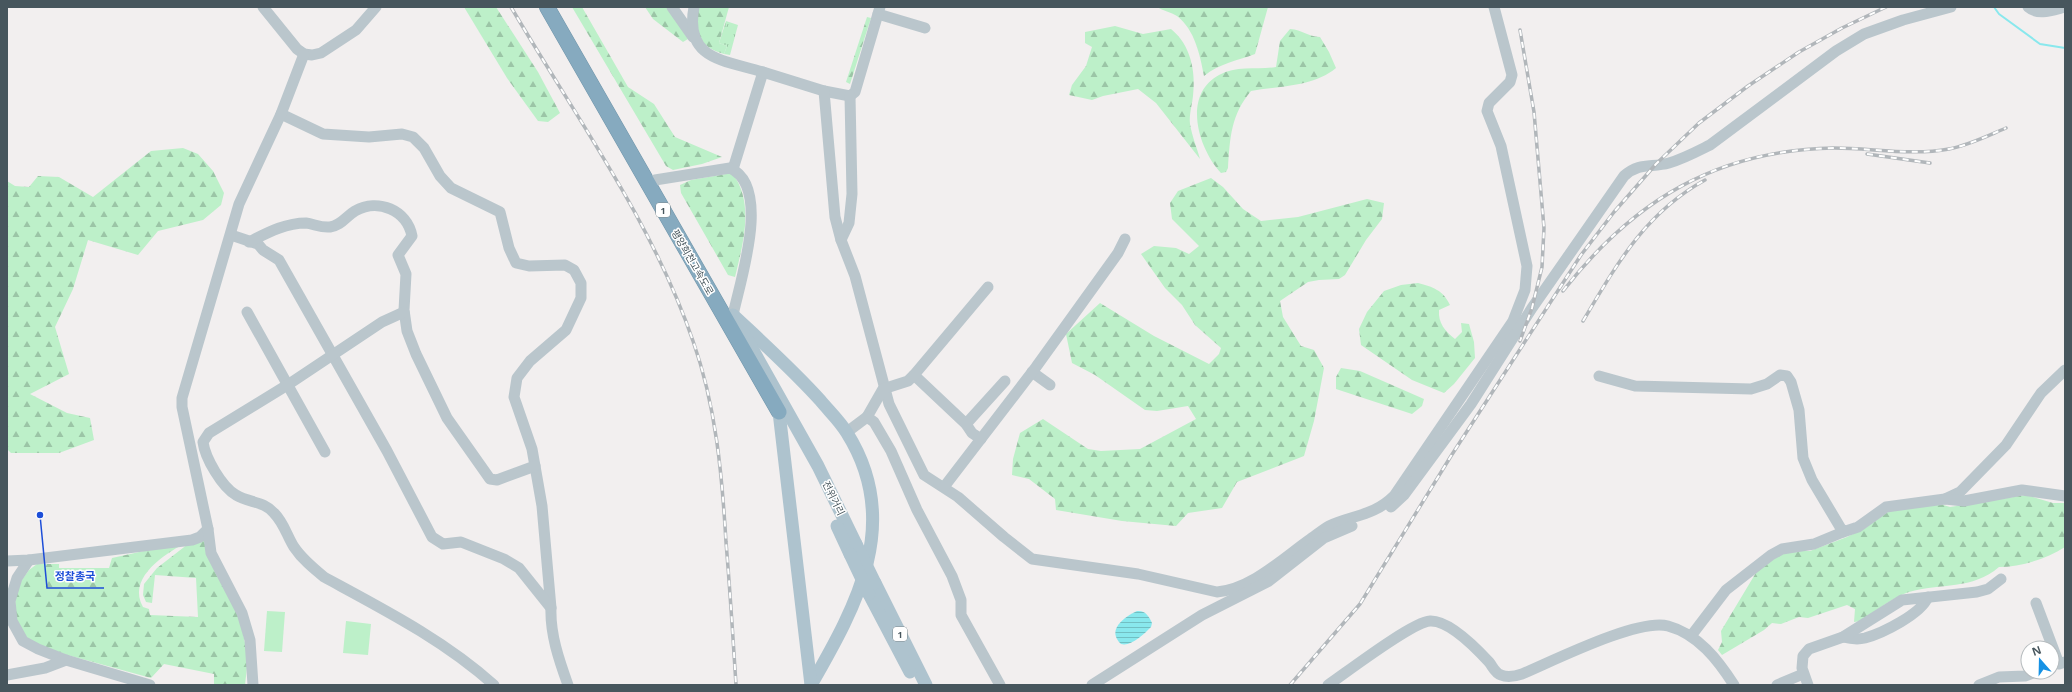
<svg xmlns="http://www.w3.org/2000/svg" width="2072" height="692" viewBox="0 0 2072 692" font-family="'Open Sans','Noto Sans KR',sans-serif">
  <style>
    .grass { fill: url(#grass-tufts) }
    .forest { fill: url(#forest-firs) }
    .garden { fill: #bdf0c9 }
    .water { fill: url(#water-rules) }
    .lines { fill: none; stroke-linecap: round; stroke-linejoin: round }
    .stream { stroke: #89e8ed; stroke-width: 2 }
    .highway-casing { stroke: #7195aa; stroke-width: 16 }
    .minor { stroke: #bac6cc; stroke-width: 11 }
    .major { stroke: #aec3ce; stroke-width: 13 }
    .highway { stroke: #86aabf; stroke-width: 15 }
    .rail-casing { stroke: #b1b6ba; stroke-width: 3.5 }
    .rail { stroke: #fff; stroke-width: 2; stroke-dasharray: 6; stroke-linecap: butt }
    .major-bridge { stroke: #aec3ce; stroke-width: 13 }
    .labels { text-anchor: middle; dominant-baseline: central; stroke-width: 3; stroke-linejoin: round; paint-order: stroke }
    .shield { fill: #fff; stroke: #7e898e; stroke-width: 1 }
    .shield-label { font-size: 9px; font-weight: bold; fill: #47565d }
    .street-label { font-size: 10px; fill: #47565d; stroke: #fff }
    .leader { fill: none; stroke: #1d4ed8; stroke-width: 1.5 }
    .callout-dot { fill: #1d4ed8; stroke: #fff; stroke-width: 1.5 }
    .callout-label { font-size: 11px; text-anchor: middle; font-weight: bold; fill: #1d4ed8; stroke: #fff; stroke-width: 3; stroke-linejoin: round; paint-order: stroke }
  </style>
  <defs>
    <pattern id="grass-tufts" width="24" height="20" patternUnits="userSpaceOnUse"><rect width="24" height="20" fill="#bdf0c9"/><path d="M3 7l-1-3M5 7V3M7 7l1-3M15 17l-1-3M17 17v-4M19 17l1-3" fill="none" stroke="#9bc5a6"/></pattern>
    <pattern id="forest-firs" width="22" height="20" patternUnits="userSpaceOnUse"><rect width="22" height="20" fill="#bdf0c9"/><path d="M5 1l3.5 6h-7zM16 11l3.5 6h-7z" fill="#9bc5a6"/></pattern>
    <pattern id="water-rules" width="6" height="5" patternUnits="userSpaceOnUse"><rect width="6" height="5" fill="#89e8ed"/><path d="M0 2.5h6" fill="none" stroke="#72bfc3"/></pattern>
  </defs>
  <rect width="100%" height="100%" fill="#f2efef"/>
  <!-- grass -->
  <polygon class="grass" points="726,21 738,25 730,55 724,54 727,46 719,43"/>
  <!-- forest -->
  <g class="forest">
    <polygon points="464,7 496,7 538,72 560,113 548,122 538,121 507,78"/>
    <polygon points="572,7 582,7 628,87 654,104 675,137 722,157 702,164 673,170 666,166"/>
    <polygon points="645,7 668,7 688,39 683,42 653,19"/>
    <path d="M697,7H729L719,43L727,46L724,54C699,47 693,32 697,7Z"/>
    <path d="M1157,7H1268L1255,54C1237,61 1220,63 1204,76C1200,55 1195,30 1177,16C1171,12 1163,11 1157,7Z"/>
    <polygon points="867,17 871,18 850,84 846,82"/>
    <path d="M1115,26L1143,34L1171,29C1191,45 1196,72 1193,96C1192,105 1189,115 1190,124C1192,136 1197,148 1200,159L1156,103L1138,89L1103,96L1092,100L1069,95L1072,85L1086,66L1092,47L1085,43V32Z"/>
    <path d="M1290,29C1303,30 1306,36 1320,37L1329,52L1336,68C1313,87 1279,86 1251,91C1231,115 1230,137 1228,168L1226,172L1221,173C1198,148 1182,95 1219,75C1237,65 1257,70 1276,67L1280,41Z"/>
    <polygon points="183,148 198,154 213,171 224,193 221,205 203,220 158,231 138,255 88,240 73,289 55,327 69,374 30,394 67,413 90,418 94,440 59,453 11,453 7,449 7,181 15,186 29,187 38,176 59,177 93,197 151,151"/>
    <path d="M732,173C755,202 743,244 735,277L728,275L681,193L680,185L691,180Z"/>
    <polygon points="1211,178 1223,187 1243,209 1261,221 1298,217 1367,199 1384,203 1382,219 1366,240 1345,275 1339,279 1319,280 1308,282 1280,301 1283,317 1301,346 1314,350 1324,368 1314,421 1304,456 1237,482 1222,508 1188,513 1176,526 1122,521 1056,510 1055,499 1029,479 1012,475 1013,459 1020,433 1043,419 1088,449 1101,451 1140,449 1196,419 1188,406 1157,411 1145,410 1095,375 1072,363 1066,334 1100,303 1154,336 1209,364 1219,354 1221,348 1195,325 1182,305 1165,288 1141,254 1154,246 1176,248 1189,254 1199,246 1172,219 1170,203 1178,191"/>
    <path d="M1418,283C1433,287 1443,290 1450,305L1439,310C1438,323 1445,331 1455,339L1462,332L1461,323L1469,324L1474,342L1475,358L1454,384L1444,393L1412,380L1361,345L1359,329L1367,312L1384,291L1401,285Z"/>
    <polygon points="1341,368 1360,371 1424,399 1422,406 1412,414 1336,389 1336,377"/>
    <path d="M2026,495L2053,503H2065V547C2046,559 2021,567 1999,567C1973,590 1940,583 1909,592C1891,598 1876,611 1861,621L1854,622L1855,609L1847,605L1808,618L1799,617L1781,624L1772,623L1764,630L1722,655L1718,650L1722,642L1721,631L1757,571L1778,556L1790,551H1810L1847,537L1867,527L1876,518L1892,510L1940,504L1950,507Z"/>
    <path d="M206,539L240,618L248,658L245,685H214V674L164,664L151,678L53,651L28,640L16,623L15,596L21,581L29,570L37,564H59V568H109L112,558L162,547L180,546C159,558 128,580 143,607L149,609L150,615L198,617L196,578L155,575L152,603L146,602L143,595L144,584L157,568L188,544Z"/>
  </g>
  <!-- garden -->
  <g class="garden">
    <polygon points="267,611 285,612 282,652 264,651"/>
    <polygon points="346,621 371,624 368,655 343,653"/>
  </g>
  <!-- water -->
  <path class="water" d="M1137,611C1145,610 1149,616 1152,623L1151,627C1144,634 1131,647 1121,644C1106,630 1124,617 1137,611Z"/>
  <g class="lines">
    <!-- stream -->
    <polyline class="stream" points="1994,7 1999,14 2040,44 2065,48"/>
    <!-- highway casing -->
    <g class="highway-casing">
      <polyline id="highway" points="547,7 779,412"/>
    </g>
    <!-- minor -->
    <g class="minor">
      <polyline points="263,7 297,49 304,54 312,55 321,53 356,30 376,7"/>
      <polyline points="672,7 693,37"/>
      <path d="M694,7C684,60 724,60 763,72L733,169"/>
      <path d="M2028,7C2038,16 2053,10 2065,7"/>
      <polyline points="878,14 925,28"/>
      <polyline points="763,72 824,91 850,96 855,92 880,7"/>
      <path d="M824,91L835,217L841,240L855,276L889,404L924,475L958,497L1004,537L1032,559L1138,574L1217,592C1251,589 1281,560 1309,540C1315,536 1322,530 1329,526C1353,515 1374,516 1394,496L1513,321L1525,290L1527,266L1501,146L1487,111L1489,103L1510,82L1512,75L1494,7"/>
      <path d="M281,114L323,134L369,137L402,134L413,137L424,148L440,176L451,188L500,212L509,248L516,263L529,266L565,265L574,270L581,283V298L566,330L530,361L517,378L514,397L532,449L542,506L551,608C550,634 559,660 568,685"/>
      <path d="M655,180L730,168C772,187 740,281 733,315"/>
      <polyline points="231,235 258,244 263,250 279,260 387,451 432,537 443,544 461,542 504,559 519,568 551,608"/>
      <polyline points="841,240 849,223 852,194 850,96"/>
      <path d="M249,242C267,233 285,223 306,223C314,224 321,228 330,227C342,225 345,217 355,211C378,198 407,210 412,236L398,255L406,274L404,310L407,331L416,354L447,418L490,479L497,480L535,466"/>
      <polyline points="247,312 325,452"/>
      <path d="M404,312L382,322L289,384L209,433L203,442C205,458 222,487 236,495C249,503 264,501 274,513C284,523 287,536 294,547C302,559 313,568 324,577C383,609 444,640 494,685"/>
      <polyline points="1032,372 1050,385"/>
      <polyline points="914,375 966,424 972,433 981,439"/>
      <polyline points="1599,376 1635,386 1751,389 1767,384 1780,375 1787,376 1791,382 1799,410 1803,458 1812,480 1843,532 1858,527 1886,507 1945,499 1960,492 2006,445 2041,393 2065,370"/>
      <polyline points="867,417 883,389 908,381 914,375 988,287"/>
      <polyline points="966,424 1005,381"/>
      <polyline points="847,432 867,417 874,422 891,451 917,510 952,576 961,600 961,615 1000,685"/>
      <polyline points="944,487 1036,367 1118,253 1125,239"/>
      <polyline points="1945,499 1964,501 2022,490 2065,496"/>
      <path d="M1391,507L1404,495L1471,404L1532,308L1624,176C1640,162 1651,168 1669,163C1683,159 1696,152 1710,145L1836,51L1864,34L1903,20L1951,7"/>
      <polyline points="29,560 17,578 10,601 12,621 23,641 38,649 66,660 150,685"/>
      <polyline points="7,561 29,560 192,540 200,537 208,529"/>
      <polyline points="2036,603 2059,664 2065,662"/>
      <polyline points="1691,636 1726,590 1771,555 1782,549 1814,544 1843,532"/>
      <path d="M1843,637C1851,639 1857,640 1865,638C1883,633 1921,614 1928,597"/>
      <polyline points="7,675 45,668 66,660"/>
      <polyline points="253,685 250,640 242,613 211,553 208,529 182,407 182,398 239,204 281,114 304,54"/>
      <polyline points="1092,685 1202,615 1269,581 1324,538 1352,526"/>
      <path d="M1328,685C1347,672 1412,622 1430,621C1449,620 1477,649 1489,662C1493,667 1495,673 1501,675C1508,678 1516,676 1522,674C1553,661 1638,618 1668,626C1698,634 1718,660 1734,685"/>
      <polyline points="1777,685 1803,674"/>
      <polyline points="1808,685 1802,668 1803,656 1809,649 1843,637 1902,600 1977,592 1988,589 2001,579"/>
      <polyline points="1979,685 1999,677 2025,676 2036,672"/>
    </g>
    <!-- major -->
    <g class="major">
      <path d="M733,315C763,343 793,370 820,400C829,411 840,421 847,433C903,522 857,605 811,685"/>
      <polyline points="740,327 818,466 856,544"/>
      <polyline points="779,412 811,685"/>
      <polyline points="837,526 850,554"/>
      <polyline points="875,583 926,685"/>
      <polyline points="869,594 910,672"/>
    </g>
    <!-- highway -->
    <use href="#highway" class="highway"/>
    <!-- rail casing -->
    <g class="rail-casing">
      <g id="rail">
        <path d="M511,7C575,116 652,221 693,341C716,406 722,474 726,542C730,590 733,637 736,685"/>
        <polyline points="1520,30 1534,112 1544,228 1542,267 1532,308 1520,341"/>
        <polyline points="1867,154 1930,163"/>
        <path d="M1563,291C1634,200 1717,150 1834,148C1872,148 1911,156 1949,149C1969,145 1987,136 2006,128"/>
        <path d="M1583,321C1617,264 1645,213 1705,180"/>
        <polyline points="1290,685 1360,604 1451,456 1581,255 1614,212 1656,164 1699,123 1748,86 1799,52 1842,28 1886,7"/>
      </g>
    </g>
    <!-- rail -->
    <use href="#rail" class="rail"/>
    <!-- major-bridge -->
    <g class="major-bridge">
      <polyline points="856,544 875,583"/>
      <polyline points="850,554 869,594"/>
    </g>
  </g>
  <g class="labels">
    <!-- shield labels -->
    <g class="shield">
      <rect x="656" y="203" width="14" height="14" rx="3"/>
      <rect x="893" y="627" width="14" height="14" rx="3"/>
    </g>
    <g class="shield-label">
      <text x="663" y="210">1</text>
      <text x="900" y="634">1</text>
    </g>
    <!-- street labels -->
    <g class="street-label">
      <text transform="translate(693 262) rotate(60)">평양희천고속도로</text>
      <text transform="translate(834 498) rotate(64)">전위거리</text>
    </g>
  </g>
  <!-- callouts -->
  <path class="leader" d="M40 515L47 588H104"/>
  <circle class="callout-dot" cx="40" cy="515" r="4"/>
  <g class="callout-label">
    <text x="75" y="580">정찰총국</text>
  </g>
  <!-- border -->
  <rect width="2072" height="692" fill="none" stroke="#47565d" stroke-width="16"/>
  <!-- north arrow -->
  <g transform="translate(2040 660) rotate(340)"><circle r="19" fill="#ffffff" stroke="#b5bbbe"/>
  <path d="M0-3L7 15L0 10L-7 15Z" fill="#1691e4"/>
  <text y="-6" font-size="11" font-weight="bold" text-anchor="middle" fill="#47565d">N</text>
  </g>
</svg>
